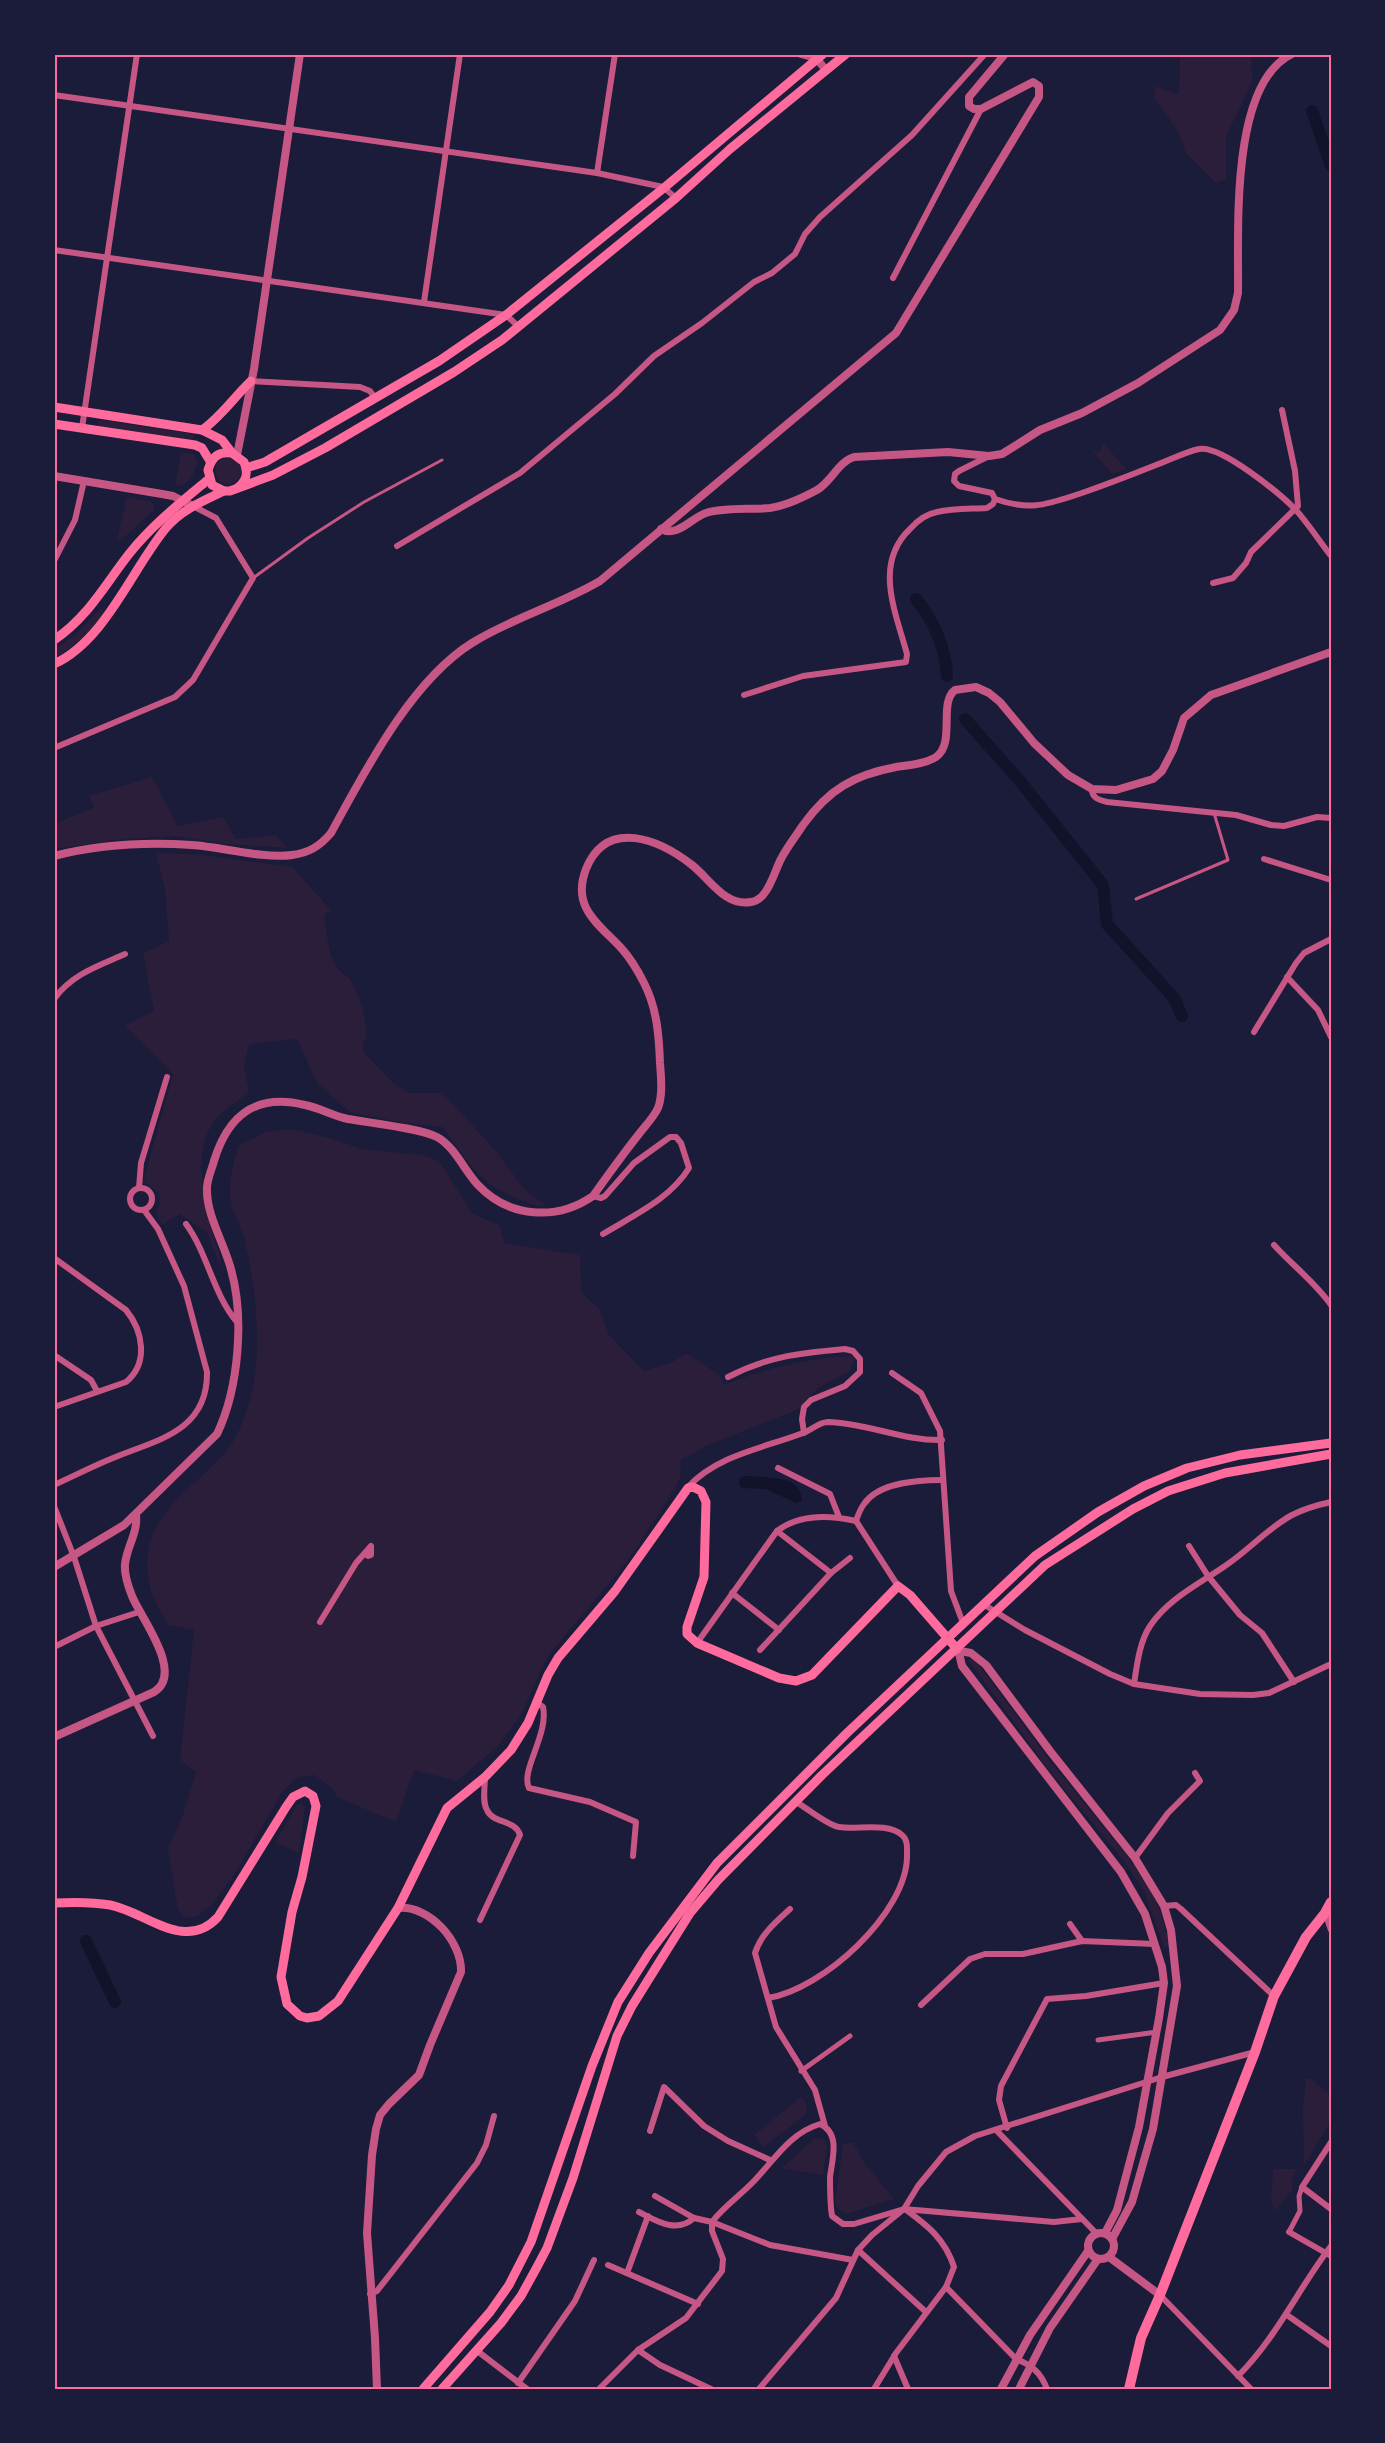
<svg xmlns="http://www.w3.org/2000/svg" width="1385" height="2443" viewBox="0 0 1385 2443" font-family="Cabin,sans-serif">
  <style>
    .green { fill: #2a1e3b }
    .water { fill: #12122b }
    .lines { fill: none; stroke-linecap: round; stroke-linejoin: round }
    .canal { stroke: #12122b; stroke-width: 12 }
    .service { stroke: #c65784; stroke-width: 3 }
    .pedestrian { stroke: #c65784; stroke-width: 5 }
    .minor { stroke: #c65784; stroke-width: 6 }
    .tertiary { stroke: #c65784; stroke-width: 8 }
    .secondary { stroke: #ff6b9d; stroke-width: 9 }
    .primary { stroke: #ff6b9d; stroke-width: 10 }
    .neatline { fill: none; stroke: #ff6b9d; stroke-width: 2 }
  </style>
  <rect width="100%" height="100%" fill="#1b1b3a"/>
  <!-- green -->
  <g class="green">
    <polygon points="1180,54 1251,54 1252,81 1226,137 1226,179 1216,183 1186,153 1178,131 1154,97 1156,86 1179,95"/>
    <polygon points="100,420 194,434 193,440 99,426 98,422"/>
    <polygon points="1103,443 1126,469 1112,474 1093,451 1098,452 1101,450"/>
    <path d="M181,453L194,454L197,462C195,474 189,486 175,486Z"/>
    <circle cx="228" cy="471" r="13"/>
    <polygon points="127,497 150,501 154,505 154,510 120,541 117,539"/>
    <path d="M100,609L105,612C92,630 74,648 54,658V650L75,635Z"/>
    <polygon points="152,777 178,826 223,817 236,839 276,835 287,848 225,844 175,836 114,840 54,849 54,824 94,808 89,796"/>
    <path d="M156,853L202,855L292,867L331,910L324,915C327,931 327,952 336,966C339,971 345,974 349,979C361,994 365,1018 367,1037L363,1042L364,1052L393,1083L408,1093H440L449,1100L496,1151L524,1189L546,1206C538,1207 532,1204 524,1201C481,1187 468,1162 443,1127L405,1123L350,1112L317,1083L297,1039L249,1044L244,1066L249,1092C239,1100 224,1109 216,1119C184,1158 214,1232 225,1276L207,1233L180,1214L162,1225L156,1214C163,1196 161,1192 143,1182L173,1074L125,1026L154,1011L143,953L169,941L165,889Z"/>
    <path d="M291,1129L330,1138L362,1149L422,1155L439,1161L472,1213L500,1226L504,1243L580,1255L581,1292L600,1310L609,1335L644,1371L673,1362L686,1353L719,1375L724,1385C767,1368 807,1358 853,1356L854,1360L850,1371L818,1388L797,1410L706,1446L681,1460L680,1479L666,1503L626,1563L547,1657L521,1715L496,1748L457,1781L414,1770L396,1822L337,1797L331,1787L315,1775L298,1777L283,1791L232,1878L213,1903L198,1916L186,1918L178,1910L168,1849L183,1815L196,1772L180,1760L194,1630L168,1625C162,1613 153,1600 150,1588C134,1513 193,1494 230,1446C239,1434 246,1413 250,1399C263,1352 256,1288 245,1241C243,1229 235,1219 232,1207C227,1185 232,1166 239,1145L266,1132Z"/>
    <polygon points="973,1657 1050,1761 1131,1861 1150,1889 1161,1913 1170,1946 1164,1947 1144,1891 1124,1861 1044,1764 969,1661 970,1658"/>
    <polygon points="301,1803 305,1807 299,1853 275,1843 297,1805"/>
    <polygon points="1306,2079 1311,2079 1331,2095 1331,2121 1304,2165 1303,2108"/>
    <polygon points="802,2096 807,2106 805,2115 764,2147 754,2135"/>
    <polygon points="819,2138 825,2140 827,2145 823,2175 782,2168 814,2139"/>
    <polygon points="853,2142 863,2161 894,2199 846,2214 838,2209 835,2203 843,2144"/>
    <polygon points="1273,2169 1298,2169 1291,2180 1293,2189 1274,2211 1271,2199"/>
  </g>
  <!-- water -->
  <path class="water" d="M773,1478C789,1480 800,1483 802,1501L796,1503L766,1489V1480Z"/>
  <g class="lines">
    <!-- canal -->
    <g class="canal">
      <polyline points="1312,111 1331,165"/>
      <path d="M916,599C933,619 946,649 947,676"/>
      <polyline points="965,719 1019,780 1103,885 1107,924 1174,998 1182,1016"/>
      <polyline points="745,1482 766,1483"/>
      <polyline points="86,1941 115,2002"/>
    </g>
    <!-- service -->
    <g class="service">
      <polyline points="253,578 308,538 364,502 442,460"/>
      <polyline points="1136,899 1228,860 1214,813"/>
    </g>
    <!-- pedestrian -->
    <g class="pedestrian">
      <polyline points="1098,2040 1157,2032"/>
      <polyline points="801,2071 850,2036"/>
      <polyline points="1289,2232 1300,2211 1299,2196 1302,2187"/>
    </g>
    <!-- minor -->
    <g class="minor">
      <polyline points="54,95 597,173 663,187 676,198"/>
      <polyline points="597,173 615,54"/>
      <polyline points="54,250 506,315 519,327"/>
      <polyline points="893,278 981,109"/>
      <polyline points="424,302 460,54"/>
      <polyline points="251,381 360,387 370,391 375,398"/>
      <polyline points="82,428 137,54"/>
      <path d="M989,456L959,471L955,474L954,481L959,486L992,493L995,499C1030,511 1045,505 1079,494C1105,485 1131,475 1156,465C1170,460 1185,452 1199,449C1221,445 1279,493 1295,509C1308,523 1319,541 1331,556"/>
      <polyline points="397,546 520,473 615,394 654,356 702,323 754,282 772,273 795,254 805,234 820,217 912,135 985,54"/>
      <polyline points="54,561 75,520 84,481"/>
      <polyline points="1213,583 1233,578 1246,563 1251,552 1298,506 1295,471 1282,410"/>
      <path d="M744,695L803,676L906,662L907,654C896,613 873,564 910,529C917,521 926,514 937,512C953,508 971,509 987,508L993,504L995,499"/>
      <polyline points="54,748 175,697 193,680 253,578 216,518 193,506"/>
      <path d="M1092,789C1092,799 1100,800 1107,802L1236,815L1271,825L1284,826L1317,817L1331,818"/>
      <polyline points="1264,859 1331,880"/>
      <polyline points="1287,977 1318,1010 1331,1037"/>
      <path d="M54,999C72,974 98,966 125,954"/>
      <polyline points="1254,1032 1296,963 1304,953 1331,939"/>
      <circle cx="141" cy="1199" r="11"/>
      <polyline points="139,1188 141,1163 167,1077"/>
      <path d="M593,1196L601,1198L605,1196L634,1163L670,1137H676L681,1143L689,1168C670,1199 634,1215 603,1234"/>
      <path d="M186,1224C208,1254 213,1294 237,1322"/>
      <path d="M1274,1245C1293,1266 1315,1282 1331,1305"/>
      <path d="M54,1258L126,1310C143,1331 149,1363 126,1382L54,1407"/>
      <polyline points="54,1355 91,1380 97,1391"/>
      <polyline points="892,1373 921,1393 940,1431 951,1591 963,1623"/>
      <path d="M728,1377C768,1356 801,1353 845,1349L853,1351L860,1359V1372L845,1386L811,1400L804,1407L802,1419L804,1433"/>
      <polyline points="778,1468 830,1494 839,1517"/>
      <path d="M54,1485C74,1476 93,1466 113,1458C156,1440 208,1432 207,1372L184,1286L158,1229L144,1210"/>
      <path d="M688,1487C717,1455 764,1448 803,1433C812,1430 819,1422 828,1422C867,1423 903,1441 942,1440"/>
      <polyline points="54,1506 74,1557 96,1626 153,1736"/>
      <path d="M856,1521C858,1515 860,1509 864,1504C879,1482 918,1480 943,1480"/>
      <polyline points="777,1531 831,1573"/>
      <polyline points="1189,1546 1208,1576 1240,1615 1262,1633 1294,1682"/>
      <polyline points="732,1593 779,1630"/>
      <polyline points="983,1604 1025,1630 1110,1674 1134,1684 1200,1694 1253,1695 1269,1693 1331,1664"/>
      <polyline points="320,1622 356,1563 371,1546 371,1555 368,1556 365,1553"/>
      <path d="M697,1643L777,1531C799,1514 830,1515 856,1521L898,1586"/>
      <polyline points="54,1647 96,1626 139,1612"/>
      <polyline points="760,1650 831,1573 850,1558"/>
      <path d="M1134,1684C1137,1665 1139,1643 1150,1626C1168,1599 1199,1584 1225,1566C1248,1551 1268,1528 1292,1515C1304,1509 1317,1505 1331,1502"/>
      <path d="M536,1702L543,1707C549,1734 520,1771 529,1788L590,1802L636,1822L633,1856"/>
      <polyline points="1135,1858 1168,1813 1200,1781 1195,1773"/>
      <polyline points="1164,1906 1176,1905 1181,1909 1274,1996"/>
      <path d="M790,1909C776,1922 761,1934 755,1953L776,2027L815,2090L825,2126"/>
      <polyline points="1325,1913 1331,1930"/>
      <path d="M480,1920L520,1835C515,1819 493,1824 487,1810C482,1802 485,1787 485,1777"/>
      <polyline points="1070,1924 1082,1941"/>
      <path d="M768,1998C822,1990 907,1913 907,1856C907,1848 908,1840 902,1835C887,1822 857,1830 839,1827C827,1825 807,1808 796,1802"/>
      <polyline points="921,2005 970,1959 985,1954 1023,1954 1082,1941 1155,1944"/>
      <polyline points="1007,2128 999,2100 1001,2086 1047,1999 1086,1996 1164,1983"/>
      <polyline points="996,2130 1096,2233"/>
      <polyline points="650,2131 664,2087 704,2126 728,2141 770,2160"/>
      <polyline points="1331,2142 1302,2187 1331,2209"/>
      <polyline points="655,2196 694,2218 712,2222 770,2245 853,2260"/>
      <path d="M639,2212C657,2221 676,2234 694,2218"/>
      <polyline points="1289,2232 1331,2256"/>
      <polyline points="858,2250 926,2312"/>
      <polyline points="608,2265 698,2304"/>
      <polyline points="627,2273 648,2216"/>
      <path d="M946,2287L1016,2359C1032,2365 1041,2373 1047,2389"/>
      <polyline points="370,2294 377,2291 477,2163 486,2145 494,2116"/>
      <polyline points="1160,2295 1251,2389"/>
      <polyline points="1287,2315 1331,2346"/>
      <polyline points="476,2350 527,2389"/>
      <polyline points="638,2350 660,2365 711,2389"/>
      <polyline points="894,2356 908,2389"/>
      <path d="M1238,2376C1277,2337 1298,2289 1331,2246"/>
      <polyline points="518,2383 575,2301 594,2260"/>
      <path d="M599,2389L638,2350L686,2318L722,2271L723,2259L712,2231V2222C724,2206 741,2195 755,2180C775,2159 790,2133 820,2124C841,2133 832,2160 830,2177C830,2190 830,2204 832,2216L843,2224H854L904,2209L1054,2222L1082,2219"/>
      <polyline points="759,2389 836,2298 858,2250 872,2235 904,2209 918,2186 946,2152 975,2136 1162,2077 1255,2052"/>
      <path d="M874,2389L896,2353L946,2287L954,2267C945,2239 928,2226 905,2209"/>
    </g>
    <!-- tertiary -->
    <g class="tertiary">
      <polyline points="801,54 816,58 826,70"/>
      <polyline points="237,455 254,369 300,54"/>
      <polyline points="54,476 162,494 173,496 193,506"/>
      <path d="M661,529C677,538 691,518 706,513C726,507 749,510 770,508C785,506 804,497 817,490C832,481 838,462 854,457L948,452L989,456L1002,454L1040,430L1082,413L1138,383L1220,330L1234,310L1238,293C1239,234 1229,84 1292,54"/>
      <path d="M54,856C97,845 147,842 192,845C222,847 263,859 292,855C309,853 320,846 331,833C365,771 411,681 472,643C512,618 559,605 600,581L896,333L1039,97V86L1033,82L981,109H974L969,106V97L1005,54"/>
      <path d="M54,1567L124,1525L217,1434C239,1388 245,1315 230,1266C223,1241 206,1214 207,1188C207,1179 212,1169 214,1161C228,1115 256,1093 305,1105C320,1108 333,1116 348,1119C370,1123 419,1128 437,1137C455,1147 464,1170 478,1185C509,1218 557,1221 593,1196C608,1175 623,1154 639,1134C645,1126 654,1117 658,1108C663,1095 661,1077 660,1063C659,1036 657,1008 644,983C638,971 631,959 622,949C599,924 571,908 586,869C607,817 660,840 692,865C710,879 725,907 751,902C768,900 774,872 781,859C787,847 796,836 803,825C829,789 854,775 896,767C909,765 925,764 936,757C956,743 938,703 955,690L976,687L989,693L1000,702L1034,743L1068,775L1092,789L1116,790L1153,779L1162,771L1173,750L1184,718L1211,695L1331,652"/>
      <polyline points="958,1649 962,1666 1121,1872 1145,1914 1162,1967 1164,1983 1159,2018 1139,2127 1117,2210 1105,2233"/>
      <polyline points="960,1651 971,1653 986,1665 1050,1751 1135,1858 1164,1906 1171,1930 1177,1986 1153,2129 1132,2202 1112,2239"/>
      <path d="M54,1737L154,1692C185,1673 140,1617 132,1596C128,1586 124,1574 125,1564C127,1546 138,1533 136,1515"/>
      <circle cx="1101" cy="2246" r="13"/>
      <polyline points="1109,2257 1160,2295"/>
      <path d="M377,2389L375,2338L367,2233L372,2155L376,2129L380,2115L389,2104L419,2075L430,2045L461,1972C462,1942 430,1905 398,1908"/>
      <polyline points="1001,2389 1030,2335 1088,2251"/>
      <polyline points="1019,2389 1050,2328 1098,2259"/>
    </g>
    <!-- secondary -->
    <g class="secondary">
      <polyline points="54,407 202,430 222,440 232,453"/>
      <polyline points="54,424 195,445 202,448 210,461"/>
      <path d="M202,430C221,417 234,397 251,381"/>
      <polyline points="246,468 265,462 439,361 506,315 665,187 823,54"/>
      <path d="M236,489C246,482 249,474 244,462L232,453C218,451 212,457 208,470L212,485L224,491H230L273,475L325,448L454,372L502,340L676,198L730,149L846,54"/>
      <path d="M54,640C88,617 104,586 129,554C152,525 180,503 209,479"/>
      <path d="M54,664C105,641 132,569 166,528C181,510 203,501 224,491"/>
      <path d="M54,1903C72,1902 93,1902 110,1905C146,1912 185,1953 218,1917L286,1807L293,1797L305,1791L313,1796L316,1806L302,1877L292,1912L281,1977L287,2004L300,2016L307,2018L319,2016L338,2001L398,1908L447,1808L485,1777L511,1750L528,1723L548,1675L558,1658L615,1591L688,1488L693,1487L701,1491L706,1502L704,1577L687,1627V1634L697,1643L779,1678L796,1681L812,1675L898,1586L910,1595L957,1649"/>
      <polyline points="423,2389 490,2312 509,2285 531,2242 592,2066 618,2002 649,1953 717,1863 847,1733 1035,1556 1098,1512 1144,1486 1187,1468 1240,1455 1331,1443"/>
      <polyline points="442,2389 501,2323 521,2296 537,2267 547,2248 573,2178 617,2036 632,2006 660,1961 690,1913 718,1880 822,1775 1045,1565 1133,1509 1168,1491 1225,1473 1331,1454"/>
    </g>
    <!-- primary -->
    <polyline class="primary" points="1129,2389 1141,2338 1160,2295 1255,2052 1274,1996 1306,1937 1325,1913 1331,1902"/>
  </g>
  <!-- border -->
  <rect width="1385" height="2443" fill="none" stroke="#1b1b3a" stroke-width="111"/>
  <rect x="56" y="56" width="1274" height="2332" class="neatline"/>
</svg>
